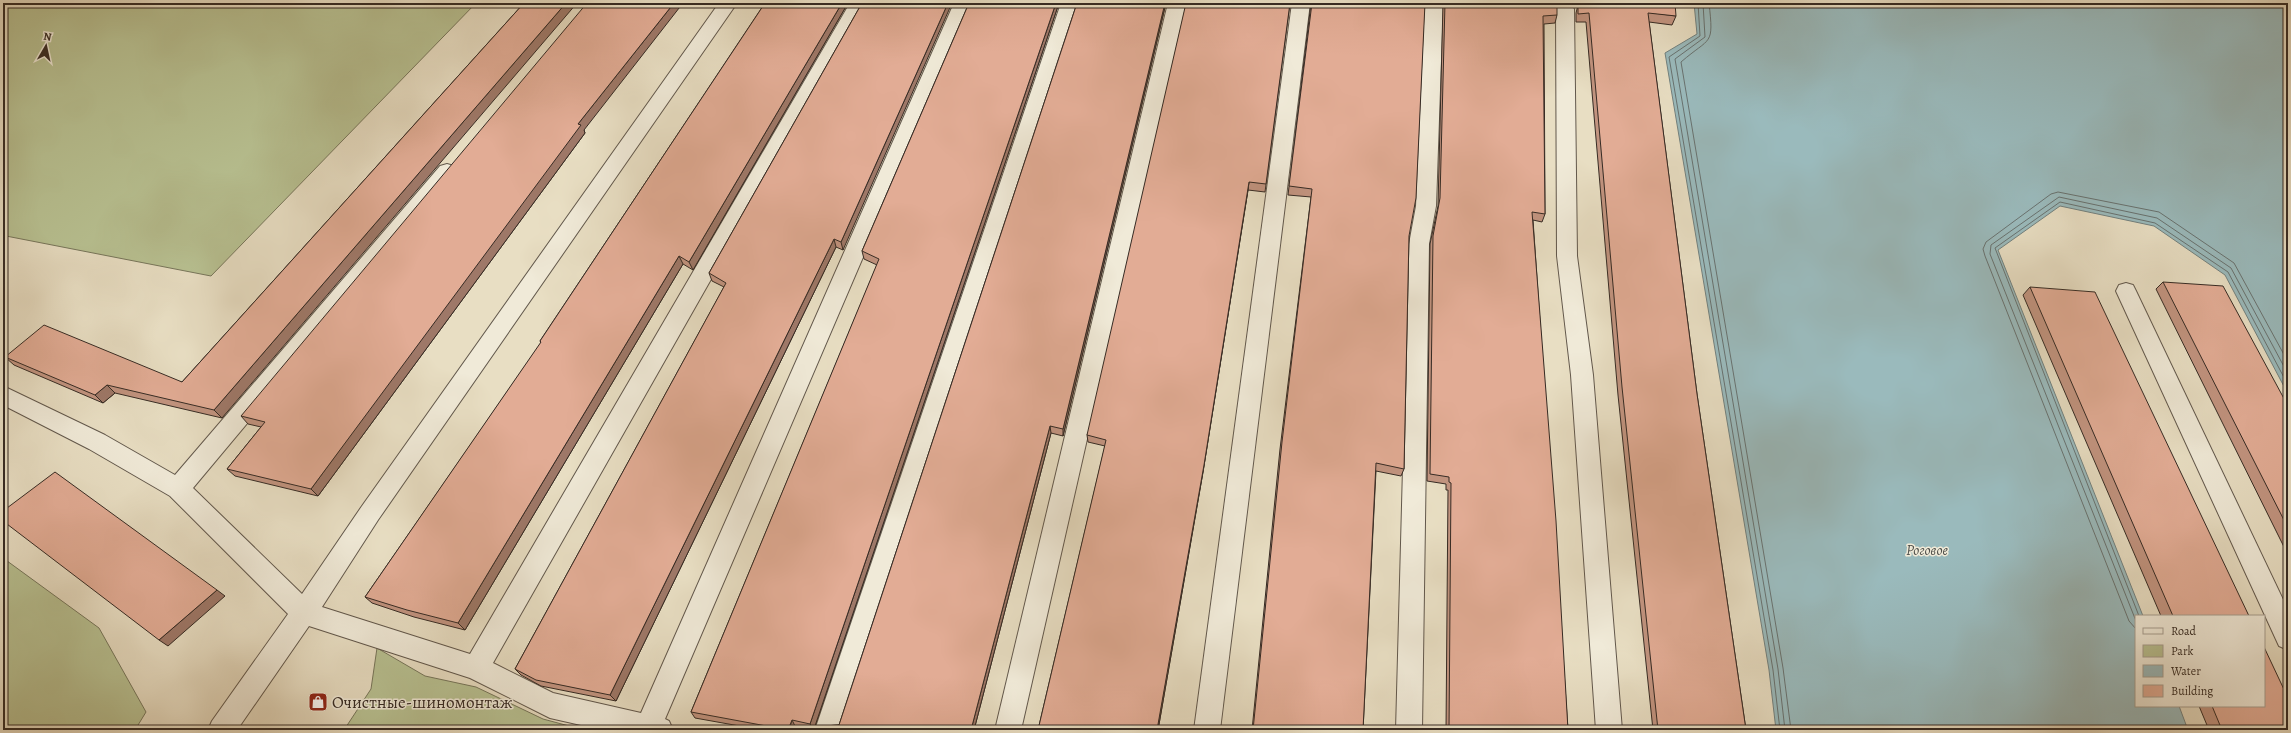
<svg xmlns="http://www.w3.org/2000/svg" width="2291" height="733" viewBox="0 0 2291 733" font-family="Alegreya,serif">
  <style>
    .green { fill: #b8c192; stroke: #77765b }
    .water { fill: #9ababc; stroke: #72817f }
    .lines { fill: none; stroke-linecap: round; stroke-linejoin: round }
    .shore { stroke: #687270; stroke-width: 1 }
    .minor-casing { stroke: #62584c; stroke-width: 2 }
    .minor { fill: #f0ead8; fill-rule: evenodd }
    .wall { fill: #c29480; stroke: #362b24 }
    .shaded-wall { fill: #9e7868; stroke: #362b24 }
    .building { fill: #e2ac95; stroke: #362b24 }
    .labels { text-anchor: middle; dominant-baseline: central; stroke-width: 3; stroke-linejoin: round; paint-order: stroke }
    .water-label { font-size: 15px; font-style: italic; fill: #4f4f4a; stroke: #f0ead8 }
    .near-poi-label { font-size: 17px; fill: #362b24; stroke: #f0ead8; text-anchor: start }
  </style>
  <rect width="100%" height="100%" fill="#e8dec3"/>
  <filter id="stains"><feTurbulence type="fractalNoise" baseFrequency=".005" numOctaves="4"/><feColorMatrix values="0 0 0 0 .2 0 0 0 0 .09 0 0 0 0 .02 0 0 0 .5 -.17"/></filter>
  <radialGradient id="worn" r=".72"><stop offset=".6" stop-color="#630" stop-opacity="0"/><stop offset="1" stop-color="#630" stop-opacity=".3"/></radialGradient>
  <!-- green -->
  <g class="green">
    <polygon points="3,3 476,3 211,276 6,236 3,232"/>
    <polygon points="3,558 99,628 146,712 135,730 3,730"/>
    <polygon points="377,648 425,676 476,687 543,719 584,730 344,730 371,689"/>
  </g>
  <!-- water -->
  <polygon class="water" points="1694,3 2288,3 2288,394 2225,275 2154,226 2060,206 1998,250 2143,616 2136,616 2136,706 2179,706 2188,730 1776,730 1769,670 1665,53 1697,34"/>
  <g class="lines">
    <!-- shore -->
    <g class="shore">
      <polyline points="1698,3 1700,36 1669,57 1773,670 1780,730"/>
      <polyline points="1703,3 1705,37 1675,59 1778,669 1785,730"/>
      <path d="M1709,3C1714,47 1711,36 1681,62L1783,668L1791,730"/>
      <polyline points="2139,616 1995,248 2060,202 2155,223 2228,272 2288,385"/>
      <polyline points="2136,621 1990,254 1991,245 2059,197 2157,218 2231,268 2288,374"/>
      <polyline points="2136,629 2129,621 1985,256 1983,249 1986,242 2051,194 2058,192 2159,212 2234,263 2288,362"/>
    </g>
    <!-- minor casing -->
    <g class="minor-casing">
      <g id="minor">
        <polygon points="719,3 737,3 378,520 322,607 470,654 850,3 868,3 493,663 553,693 641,713 954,3 972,3 665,719 669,721 673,730 603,730 550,718 470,678 309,626 237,730 208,730 212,721 288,614 170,496 89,449 3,405 3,386 105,435 175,475 440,166 447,164 454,166 457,171 454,176 193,488 302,594 362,506"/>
        <polygon points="1061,3 1079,3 841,730 815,730"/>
        <polygon points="1168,3 1186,3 1021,730 995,730"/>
        <polygon points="1292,3 1310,3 1220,730 1194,730"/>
        <polygon points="1425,3 1443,3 1436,206 1429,244 1422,730 1396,730 1409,244 1416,206"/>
        <polygon points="1565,4 1571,5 1574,9 1577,256 1593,375 1622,730 1596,730 1571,375 1557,256 1556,9 1559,5"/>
        <polygon points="2126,283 2133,285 2136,291 2288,610 2288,650 2279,646 2116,291 2119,285"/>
      </g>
    </g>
    <!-- minor -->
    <use href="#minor" class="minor"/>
  </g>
  <!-- wall -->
  <g class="wall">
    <polygon points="524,3 222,418 115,393 103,403 14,365 5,357 182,382"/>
    <polygon points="765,3 848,3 693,270 683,264 465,630 414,617 372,603 365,597 541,343 540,341"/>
    <polygon points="862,3 843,250 836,247 616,701 541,686 521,675 515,669 724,287 712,281 709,273"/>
    <polygon points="969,3 1059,3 814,729 795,726 794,730 762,730 695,718 691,712 877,265 864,259 862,251"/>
    <polygon points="1077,3 1166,3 1063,436 1051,433 974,730 825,730 823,726 839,725"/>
    <polygon points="1290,3 1265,192 1248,190 1203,472 1158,730 1038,730 1105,446 1088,442 1087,435"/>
    <polygon points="1311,3 1409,236 1404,469 1401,476 1376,471 1363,730 1252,730 1280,449 1311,197 1288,195"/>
    <polygon points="1443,3 1536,3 1557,15 1555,23 1544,24 1545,214 1542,222 1533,220 1568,730 1446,730 1448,490 1446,490 1446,484 1427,481 1430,244 1438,206"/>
    <polygon points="1581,3 1676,16 1672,25 1649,22 1697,394 1746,730 1653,730 1618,395 1586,22 1576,22 1576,13 1578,5"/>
    <polygon points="584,130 585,133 318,496 235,476 227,469 261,427 248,424 241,416"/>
    <polygon points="2163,282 2288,406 2288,555 2156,289"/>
    <polygon points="2030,287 2249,616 2161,616 2023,295"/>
    <polygon points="2199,706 2264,706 2288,730 2209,730"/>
  </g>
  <!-- shaded-wall -->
  <g class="shaded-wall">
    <polygon points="566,3 577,3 222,418 214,410"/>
    <polygon points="674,3 683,3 584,130 585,133 318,496 311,489 578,124"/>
    <polygon points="842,3 848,3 693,270 689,262"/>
    <polygon points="948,3 952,3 843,250 841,242"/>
    <polygon points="1056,3 1059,3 814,729 810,724"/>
    <polygon points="1165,3 1166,3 1063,436 1063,429"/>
    <polygon points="1249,182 1248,190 1203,472 1158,730 1157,730"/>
    <polygon points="834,239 836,247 616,701 610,695"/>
    <polygon points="679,256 683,264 465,630 458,623"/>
    <polygon points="107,385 115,393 103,403 95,395"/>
    <polygon points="1050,426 1051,433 974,730 971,730"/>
    <polygon points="217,590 225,596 168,646 159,640"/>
    <polygon points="792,720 795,726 794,730 789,730"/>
  </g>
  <!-- building -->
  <g class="building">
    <polygon points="524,3 566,3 214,410 107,385 95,395 5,357 44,325 182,382"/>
    <polygon points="587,3 674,3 578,124 581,125 311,489 227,469 265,422 241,416"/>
    <polygon points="765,3 842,3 689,262 679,256 458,623 407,610 365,597 541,342 540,341"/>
    <polygon points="862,3 948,3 841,242 834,239 610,695 536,680 515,669 726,283 709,273"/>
    <polygon points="969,3 1056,3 810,724 792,720 788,730 691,712 879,259 862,251"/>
    <polygon points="1077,3 1165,3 1063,429 1050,426 971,730 847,730 823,726 839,725"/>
    <polygon points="1186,3 1290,3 1266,184 1249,182 1204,465 1157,730 1038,730 1106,440 1087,435"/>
    <polygon points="1312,3 1425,3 1416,198 1409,236 1404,469 1376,463 1363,730 1253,730 1282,442 1312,189 1289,186"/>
    <polygon points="1445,3 1536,3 1557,6 1557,15 1543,16 1545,214 1532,212 1556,521 1568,730 1449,730 1451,483 1449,482 1449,477 1430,474 1433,236 1440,198"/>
    <polygon points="1581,3 1675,3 1676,16 1648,13 1697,394 1746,730 1658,730 1622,387 1589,13 1578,14 1578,5"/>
    <polygon points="2163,282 2223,286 2288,406 2288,528"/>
    <polygon points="2030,287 2095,292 2249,616 2173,616"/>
    <polygon points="55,472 217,590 159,640 3,521 3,511"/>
    <polygon points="2264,647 2288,698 2288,730 2222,730 2212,706 2264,706"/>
  </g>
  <!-- icons -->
  <defs>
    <g id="shop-square" transform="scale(1)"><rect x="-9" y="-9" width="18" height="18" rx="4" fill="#8f2418" stroke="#f0ead8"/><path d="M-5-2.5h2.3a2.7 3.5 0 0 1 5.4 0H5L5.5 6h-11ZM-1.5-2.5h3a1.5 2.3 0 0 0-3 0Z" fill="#fff"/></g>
  </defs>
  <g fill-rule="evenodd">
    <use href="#shop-square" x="318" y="702"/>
  </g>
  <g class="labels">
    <!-- water labels -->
    <g class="water-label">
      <text x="1927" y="550">Роговое</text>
    </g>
    <!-- near-poi labels -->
    <g class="near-poi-label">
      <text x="332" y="702">Очистные-шиномонтаж</text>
    </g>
  </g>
  <!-- margin -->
  <rect width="2291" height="733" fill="none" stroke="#e8dec3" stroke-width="16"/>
  <rect x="4" y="4" width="2283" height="725" fill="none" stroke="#362b24" stroke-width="2"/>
  <rect x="8" y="8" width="2275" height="717" fill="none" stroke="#362b24"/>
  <!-- legend -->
  <rect x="2135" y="615" width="130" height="92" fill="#f0ead8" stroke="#a69e90"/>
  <rect x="2143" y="628" width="20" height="6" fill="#f0ead8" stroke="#a69e90"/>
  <text x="2171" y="635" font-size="12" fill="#362b24">Road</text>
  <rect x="2143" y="645" width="20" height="12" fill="#b8c192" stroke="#a69e90"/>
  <text x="2171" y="655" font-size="12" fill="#362b24">Park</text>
  <rect x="2143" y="665" width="20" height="12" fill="#9ababc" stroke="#a69e90"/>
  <text x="2171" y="675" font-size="12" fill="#362b24">Water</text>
  <rect x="2143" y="685" width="20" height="12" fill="#e2ac95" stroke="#a69e90"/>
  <text x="2171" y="695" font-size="12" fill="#362b24">Building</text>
  <!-- north arrow -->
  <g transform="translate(46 46) rotate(9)" stroke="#f0ead8" stroke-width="3" paint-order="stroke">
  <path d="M0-3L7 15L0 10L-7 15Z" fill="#362b24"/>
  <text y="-6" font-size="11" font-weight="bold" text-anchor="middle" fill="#362b24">N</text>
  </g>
  <rect width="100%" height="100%" filter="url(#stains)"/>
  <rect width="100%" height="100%" fill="url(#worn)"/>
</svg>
